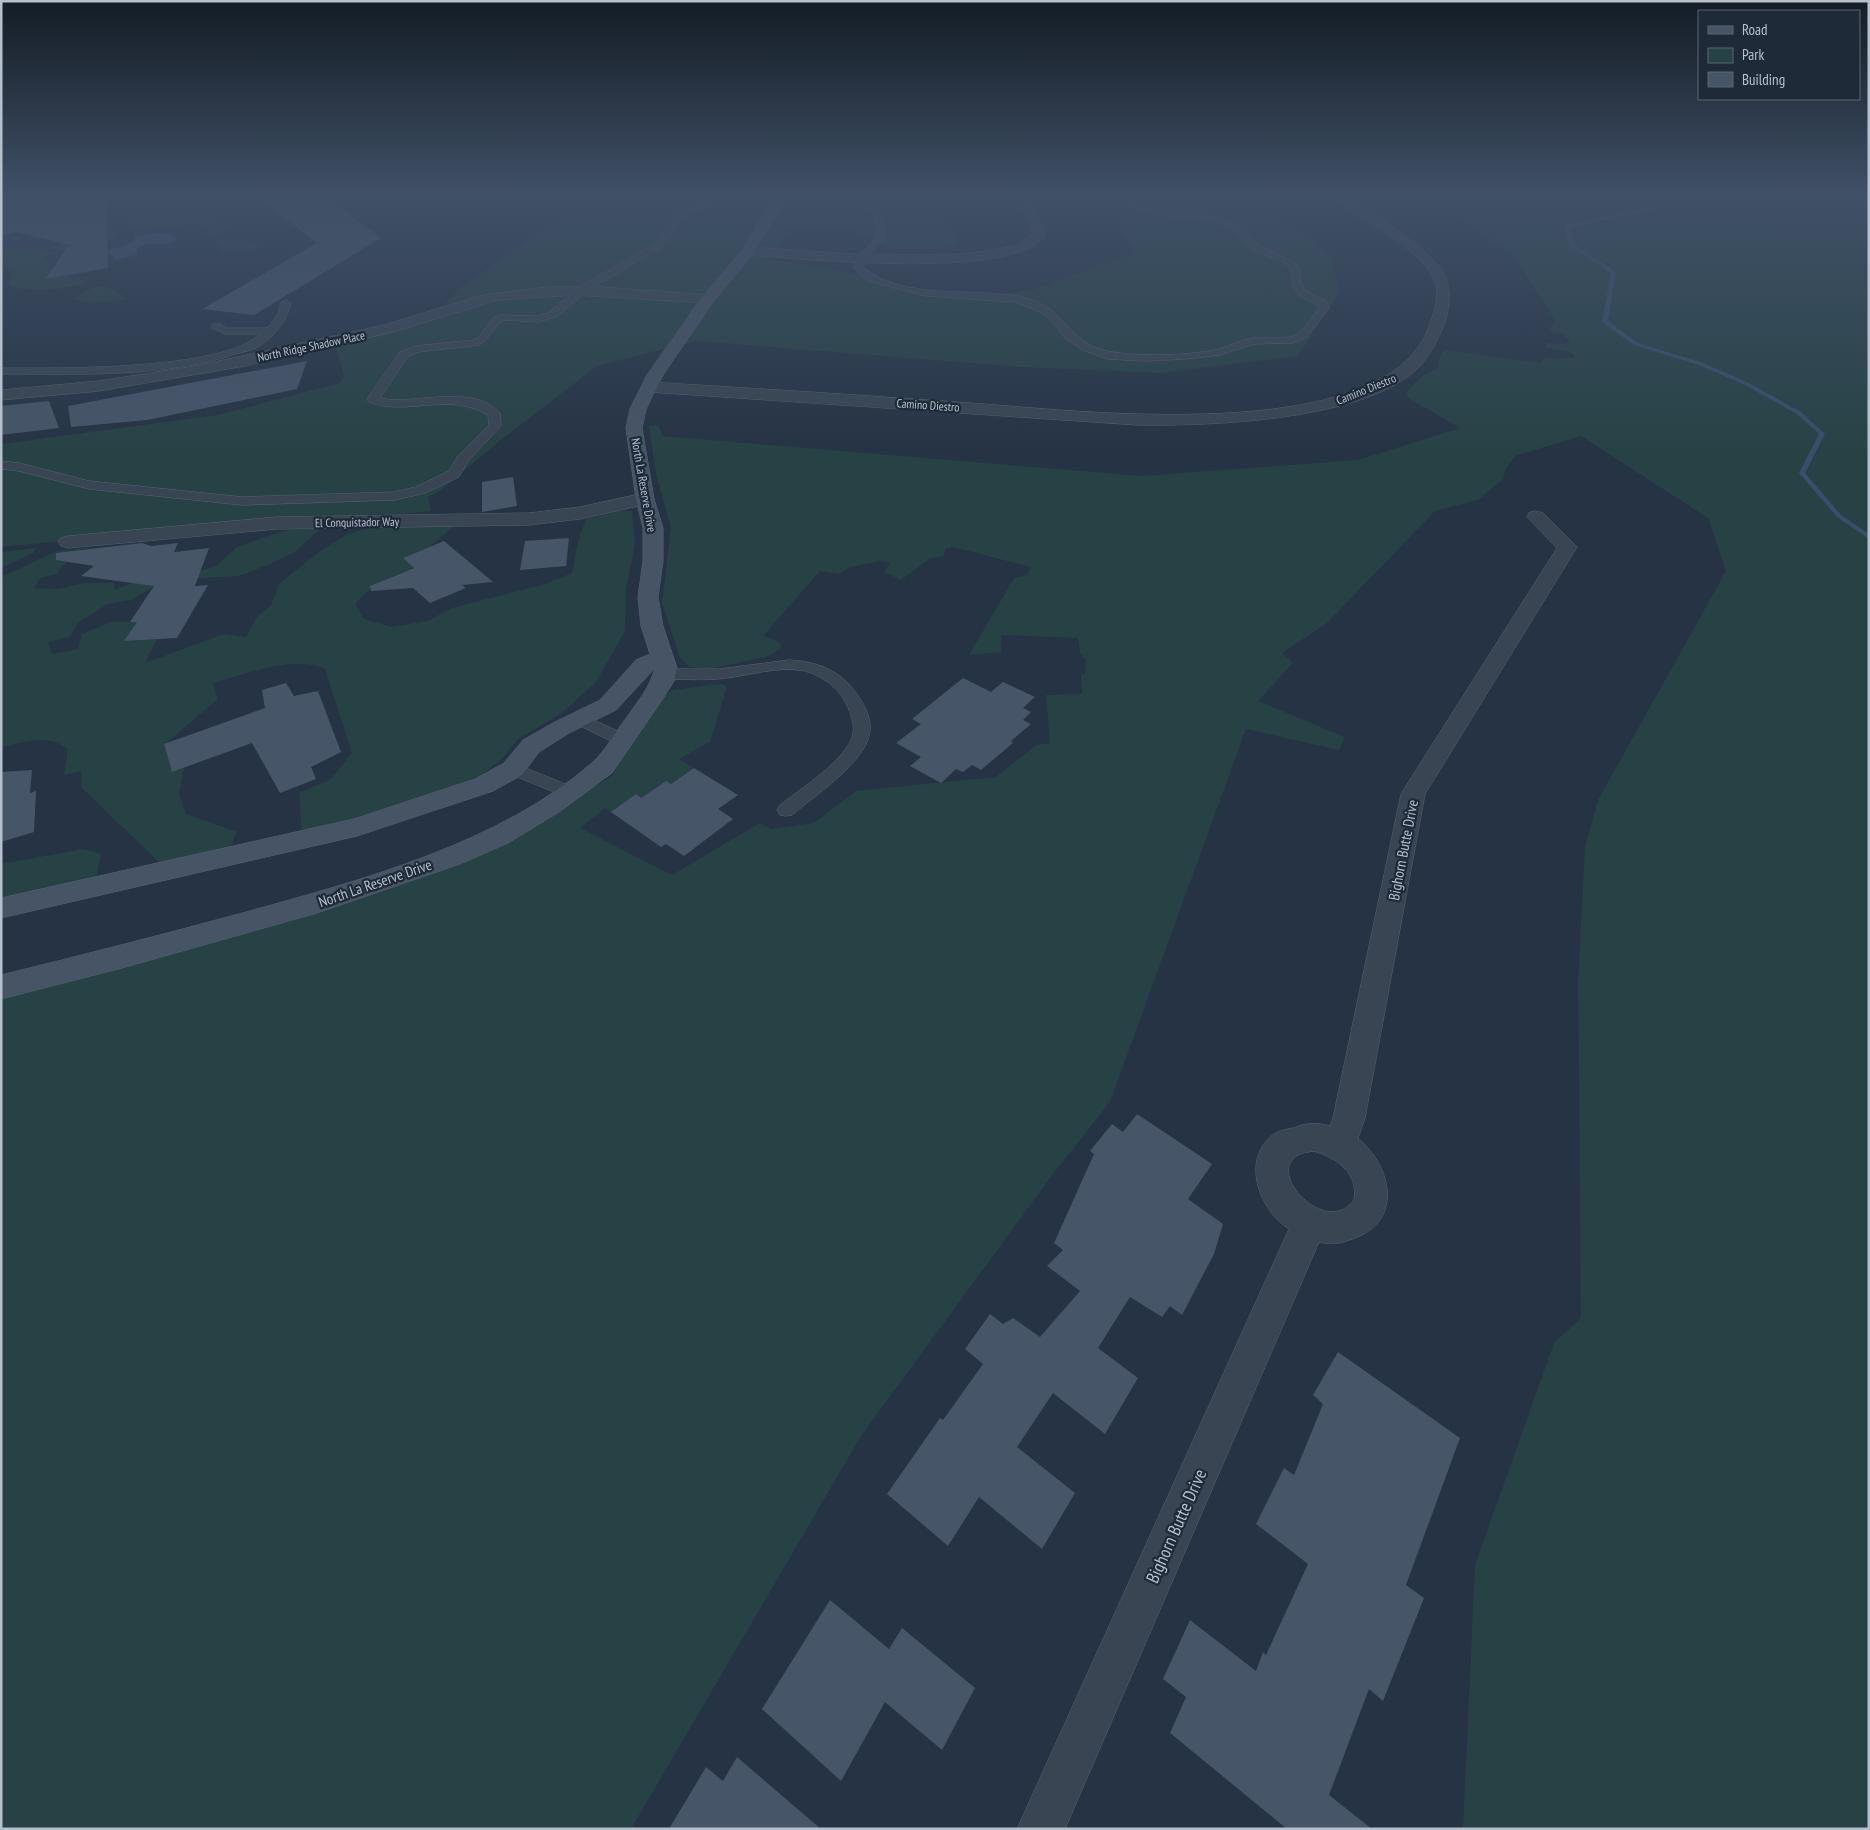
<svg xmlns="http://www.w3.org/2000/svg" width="1870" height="1830" viewBox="0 0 1870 1830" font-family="'PT Sans Narrow',sans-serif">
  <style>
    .green { fill: #274245 }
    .water { fill: #374f6c }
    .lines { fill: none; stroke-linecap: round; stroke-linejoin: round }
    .stream { fill: #374f6c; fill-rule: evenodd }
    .building { fill: #465568 }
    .lane-casing { stroke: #576370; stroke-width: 1 }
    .street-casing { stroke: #576370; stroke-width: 1 }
    .secondary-casing { stroke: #576370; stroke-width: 1 }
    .lane { fill: #394553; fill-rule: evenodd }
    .street { fill: #394553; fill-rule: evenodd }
    .secondary { fill: #475466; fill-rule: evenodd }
    .labels { text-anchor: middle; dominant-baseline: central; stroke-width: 4.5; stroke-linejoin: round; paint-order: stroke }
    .far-street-label { font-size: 12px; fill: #b6c0cd; stroke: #1e2a38 }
    .street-label { font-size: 15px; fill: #b6c0cd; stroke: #1e2a38 }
    .near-street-label { font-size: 18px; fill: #b6c0cd; stroke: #1e2a38 }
  </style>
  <rect width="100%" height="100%" fill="#253344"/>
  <!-- green -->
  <g class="green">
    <polygon points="600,196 937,196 959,245 926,250 886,248 854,231 791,227 770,259 863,275 924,295 992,295 1032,290 1136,252 1099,196 1254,196 1331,257 1340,291 1298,356 1160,373 1021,367 695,341 597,366 502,439 441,490 428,497 431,511 400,514 310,516 1,547 1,444 218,415 340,383 344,376 333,338 396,322 444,305 461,287 549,226"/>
    <polygon points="1423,196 1869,196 1869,1829 1463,1829 1475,1565 1554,1343 1581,1318 1578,981 1585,847 1598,800 1726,571 1708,518 1581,436 1515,456 1506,469 1503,479 1478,500 1435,511 1326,624 1282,653 1293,663 1258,701 1345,737 1339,750 1246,729 1110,1102 1053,1174 861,1436 631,1829 1,1829 1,996 515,835 612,776 654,706 672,690 721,684 727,686 710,742 679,759 694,768 671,784 665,781 641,798 636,795 611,812 605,808 580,828 672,875 760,823 771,829 814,823 856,791 996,777 1036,745 1050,743 1046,695 1082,694 1081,675 1085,674 1086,659 1080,653 1078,638 1001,635 1001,652 969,655 1014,578 1027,575 1031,567 953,547 946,548 943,556 931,558 901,580 884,572 890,563 879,561 851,567 839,574 820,571 763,636 776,640 781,644 781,648 769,656 710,669 690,667 680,658 662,603 671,528 656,474 649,426 658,425 663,436 1142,476 1358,460 1460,428 1410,399 1405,393 1424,375 1439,367 1438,362 1444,350 1542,363 1543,358 1566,359 1575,357 1571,352 1545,347 1546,343 1566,344 1570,341 1563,335 1548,332 1555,320 1510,251"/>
    <polygon points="197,206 222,209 221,214 216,219 218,222 237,223 214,237 204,235 209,231 207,227 201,224 138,228 128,226 127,220 145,213"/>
    <path d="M107,227L119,231V234C105,254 67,252 45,248L72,241Z"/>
    <polygon points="232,239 246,240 264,247 220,253 221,247 214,240"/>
    <path d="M15,247L25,251L34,248L53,253L42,259L53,262L50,264L52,276L80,278V280L88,282C66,289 30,295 9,284L12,272L1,265V250Z"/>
    <polygon points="106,286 124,296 126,300 89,302 70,299 95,287"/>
    <path d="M619,511H632L635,544L626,589L625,631L596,682L562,713L518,739L502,759L479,776L449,789L302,834L299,793L331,779L352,753L325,669C292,654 246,675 213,683L218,699L164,745L172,772L184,768L179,794L186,814L237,832L231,845L216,853L161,864L81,787L82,771L64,775L68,749C47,733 25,742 1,747V577L57,551L88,548L64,564L57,574L40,578L34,588L59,589L83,583H114L115,590L145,577L193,573L216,566L237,547L261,538L292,529H320L295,552L268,565L239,576L165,580L131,600L108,604L79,622L70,636L48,643L52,654L78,649L82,634L111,622H137L124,641L157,639L145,663L224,634L246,637L257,617L271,605L279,584L320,551L346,535L372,527L456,525L429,547L403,558L414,567L375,584L355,604L364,619L391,627L428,621L452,608L545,584L572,573L579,538L586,519Z"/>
    <polygon points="37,548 33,553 1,568 1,552"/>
    <polygon points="83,849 101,854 96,879 1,901 1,864"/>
  </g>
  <!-- water -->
  <path class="water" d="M165,233L172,234L177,239C168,249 148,239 137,249L138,254L113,261L114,257L100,251C112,249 128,247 136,238L134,236Z"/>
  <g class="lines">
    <!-- stream -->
    <polygon class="stream" points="1703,196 1710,196 1569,228 1574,244 1616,272 1608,321 1638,343 1703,363 1749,383 1801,412 1825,434 1805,473 1841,515 1869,534 1869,539 1837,517 1799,473 1819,434 1797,414 1745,385 1699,365 1634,345 1602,322 1611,273 1570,246 1564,226"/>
  </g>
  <!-- building -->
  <g class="building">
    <polygon points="1,196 106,196 108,268 45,279 69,245 16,232 1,236"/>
    <polygon points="257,196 324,196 381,238 254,315 202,309 317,243"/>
    <polygon points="307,361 297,389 147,420 71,427 68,406"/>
    <polygon points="49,401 59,428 1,435 1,406"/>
    <polygon points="513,477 517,506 482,512 482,482"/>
    <polygon points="569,538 566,566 520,570 525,541"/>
    <polygon points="444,541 493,582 462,585 466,588 430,603 413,588 371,591 370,586 414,568 403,558"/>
    <polygon points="142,543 151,546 178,543 174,552 209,548 195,586 208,585 177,638 124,641 137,622 130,622 154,586 81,576 94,566 56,560 56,553"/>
    <polygon points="963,678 991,692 1003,682 1035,697 1023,708 1031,712 1023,720 1031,724 1011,741 1013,743 981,770 972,765 963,772 956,769 941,783 910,766 921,757 896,743 921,724 912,719"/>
    <polygon points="286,683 294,696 318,691 341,752 311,767 316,779 280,793 252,743 172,772 164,744 265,708 262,690"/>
    <polygon points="694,768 738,795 718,809 733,819 684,856 666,844 661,847 611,812 636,794 641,798 666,781 671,784"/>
    <polygon points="32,770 30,793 36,791 34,832 1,842 1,772"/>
    <polygon points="1137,1114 1212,1164 1188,1199 1223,1224 1214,1254 1182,1315 1170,1306 1162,1317 1130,1297 1098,1348 1138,1378 1105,1434 1053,1393 1017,1447 1075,1493 1042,1549 979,1497 948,1546 887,1494 940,1418 943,1420 983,1364 965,1349 990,1314 1003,1324 1013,1318 1040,1337 1080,1291 1047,1266 1063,1250 1054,1243 1094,1154 1090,1151 1112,1124 1123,1132"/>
    <polygon points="1338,1352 1460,1438 1406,1585 1424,1598 1383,1701 1369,1689 1329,1795 1372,1829 1287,1829 1170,1733 1186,1697 1163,1679 1190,1620 1256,1671 1263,1652 1266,1655 1308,1564 1256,1524 1284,1468 1294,1475 1323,1404 1313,1395"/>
    <polygon points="830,1600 889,1649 902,1628 975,1688 942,1750 885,1702 841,1781 762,1709"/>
    <polygon points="737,1757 821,1829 669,1829 706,1767 723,1781"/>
  </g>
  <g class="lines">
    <!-- lane casing -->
    <g class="lane-casing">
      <g id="lane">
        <path d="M723,196H735L697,210L684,218L660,248L590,289L556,317L538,322L505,320C493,325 491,339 479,345L418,352L408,356L380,398C411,406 474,382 500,413L501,426L468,461L459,477L425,493L395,500L242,505L89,489L19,471L1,469V461L19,463L89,481L242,497L395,492L416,487L449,471L458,456L489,425L488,415C447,391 407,417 369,402L367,399L400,352L416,346L473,340L479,337L493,318L500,315L538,316L548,313L583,285L654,244L678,214L691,206Z"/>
        <path d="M863,196H871L884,222L885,239L869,253L863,267C902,300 971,288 1018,296C1030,298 1049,306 1058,316C1070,327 1077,339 1092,346C1119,359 1190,356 1219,349C1230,346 1241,340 1252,338C1265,336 1286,342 1297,334C1305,329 1312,316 1319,308C1314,301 1304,300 1298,294C1289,285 1294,276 1289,266C1279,258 1265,257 1254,250C1242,242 1236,229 1221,224C1193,213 1134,221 1116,196H1125L1141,206L1207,215L1237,224L1262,247L1296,263L1300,269L1301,284L1306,291L1327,302L1329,308L1306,338L1293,343L1254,344L1220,355L1185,359L1145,361L1107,359L1083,350L1065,338L1050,319L1040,312L1015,302L926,296L868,281L853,268C858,250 872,246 876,237C881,224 868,206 863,196Z"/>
        <path d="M286,300L291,303C287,320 276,335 261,345C254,350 243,352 236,354C162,378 78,374 1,374V368C57,368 221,371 260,334H225L212,328V324H220L227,328H267L278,314L281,303Z"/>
        <path d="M789,660C813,661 838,669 853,689C862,700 872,717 870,731C867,762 814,796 792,815L786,816L780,815L777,810L780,805C799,790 848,759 853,734C855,722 849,708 843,698C834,684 816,672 799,670C775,667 751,675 727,678C707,681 686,679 666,679L660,678L658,674L660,670L666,669H719Z"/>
        <polygon points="580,714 629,736 632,740 629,744 617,744 574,723 572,719 574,715"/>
        <polygon points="513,763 575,788 578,792 575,796 569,798 507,773 504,769 507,765"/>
      </g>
    </g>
    <!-- street casing -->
    <g class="street-casing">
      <g id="street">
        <path d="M1017,196H1029L1044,229V237C1011,280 803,259 748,255L742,251L748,247L854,254L948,255L989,251L1016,245L1032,235V229Z"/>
        <path d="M1332,196C1337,196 1343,195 1347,197C1366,206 1386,222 1404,235C1437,260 1459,277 1445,322C1440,336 1431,353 1421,365C1369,421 1210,426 1137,425L649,392L641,387L649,382L714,386C800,391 885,397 970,403C1071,410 1385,449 1429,327C1433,315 1439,299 1436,286C1426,246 1357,224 1332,196Z"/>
        <polygon points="549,287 602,287 708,295 715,299 708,303 575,295 497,300 393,332 245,366 99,391 1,400 1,390 99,381 196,366 384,325 483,295"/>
        <polygon points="645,493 652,495 654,499 652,503 580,519 529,525 277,529 68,548 61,546 58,542 61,538 68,536 277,517 529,513 580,507"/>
        <path d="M1536,511L1543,513L1577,547L1425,794L1365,1118L1358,1138C1392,1167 1404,1222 1352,1239C1339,1244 1332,1245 1319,1242L1065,1829H1017L1289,1229C1259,1210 1240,1159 1274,1134C1279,1131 1287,1129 1293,1128C1307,1123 1315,1122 1330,1126L1333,1118L1401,794L1557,548L1527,517L1529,513ZM1313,1151C1336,1157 1359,1173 1354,1200C1326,1238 1265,1173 1298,1155C1302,1153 1308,1152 1313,1151Z"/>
      </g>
    </g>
    <!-- secondary casing -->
    <g class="secondary-casing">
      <path id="secondary" d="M775,196H787L753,254L713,302L663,375L646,409L642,428L654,499L663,528V561L658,597L663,626L677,668L674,681L664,697L612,773L559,812L508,843L460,864L317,913L122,968L1,999V975C83,955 165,934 246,912C362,880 501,843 593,762C606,750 616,731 627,717C638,701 650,687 655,668L616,710L569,733L539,752L522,775L493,791L357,836L1,918V898L354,819L475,779L504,763L523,740L553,723L600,700L636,660L650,654L641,626L638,597L643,561V528L636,499L626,428L630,409L647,375L703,296L743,249Z"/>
    </g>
    <!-- lane -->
    <use href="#lane" class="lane"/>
    <!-- street -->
    <use href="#street" class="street"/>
    <!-- secondary -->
    <use href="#secondary" class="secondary"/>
  </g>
  <!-- sky -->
  <linearGradient id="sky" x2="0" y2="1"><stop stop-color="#141c25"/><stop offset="0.43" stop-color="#405067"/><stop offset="1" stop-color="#405067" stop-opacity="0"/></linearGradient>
  <rect width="1870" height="452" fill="url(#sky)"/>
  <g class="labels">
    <!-- far-street labels -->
    <g class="far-street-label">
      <text transform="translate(311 346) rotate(-12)">North Ridge Shadow Place</text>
      <text transform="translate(1366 389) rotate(-22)">Camino Diestro</text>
      <text transform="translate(928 405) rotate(4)">Camino Diestro</text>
      <text transform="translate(644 485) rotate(80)">North La Reserve Drive</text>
      <text transform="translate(357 522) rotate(-1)">El Conquistador Way</text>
    </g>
    <!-- street labels -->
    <g class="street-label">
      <text transform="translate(1403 850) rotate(-79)">Bighorn Butte Drive</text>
      <text transform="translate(375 883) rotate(-19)">North La Reserve Drive</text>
    </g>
    <!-- near-street labels -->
    <g class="near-street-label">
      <text transform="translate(1176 1526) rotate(-66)">Bighorn Butte Drive</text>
    </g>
  </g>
  <!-- border -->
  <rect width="1870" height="1830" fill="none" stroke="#b6c0cd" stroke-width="5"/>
  <!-- legend -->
  <rect x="1698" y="10" width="162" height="90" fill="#1e2a38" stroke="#5b6674"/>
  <rect x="1708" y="26" width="25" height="8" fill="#475466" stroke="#5b6674"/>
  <text x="1742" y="35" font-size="15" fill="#b6c0cd">Road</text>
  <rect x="1708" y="48" width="25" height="15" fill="#274245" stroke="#5b6674"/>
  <text x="1742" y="60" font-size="15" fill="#b6c0cd">Park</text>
  <rect x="1708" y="72" width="25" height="15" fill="#465568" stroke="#5b6674"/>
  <text x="1742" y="85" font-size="15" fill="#b6c0cd">Building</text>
</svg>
